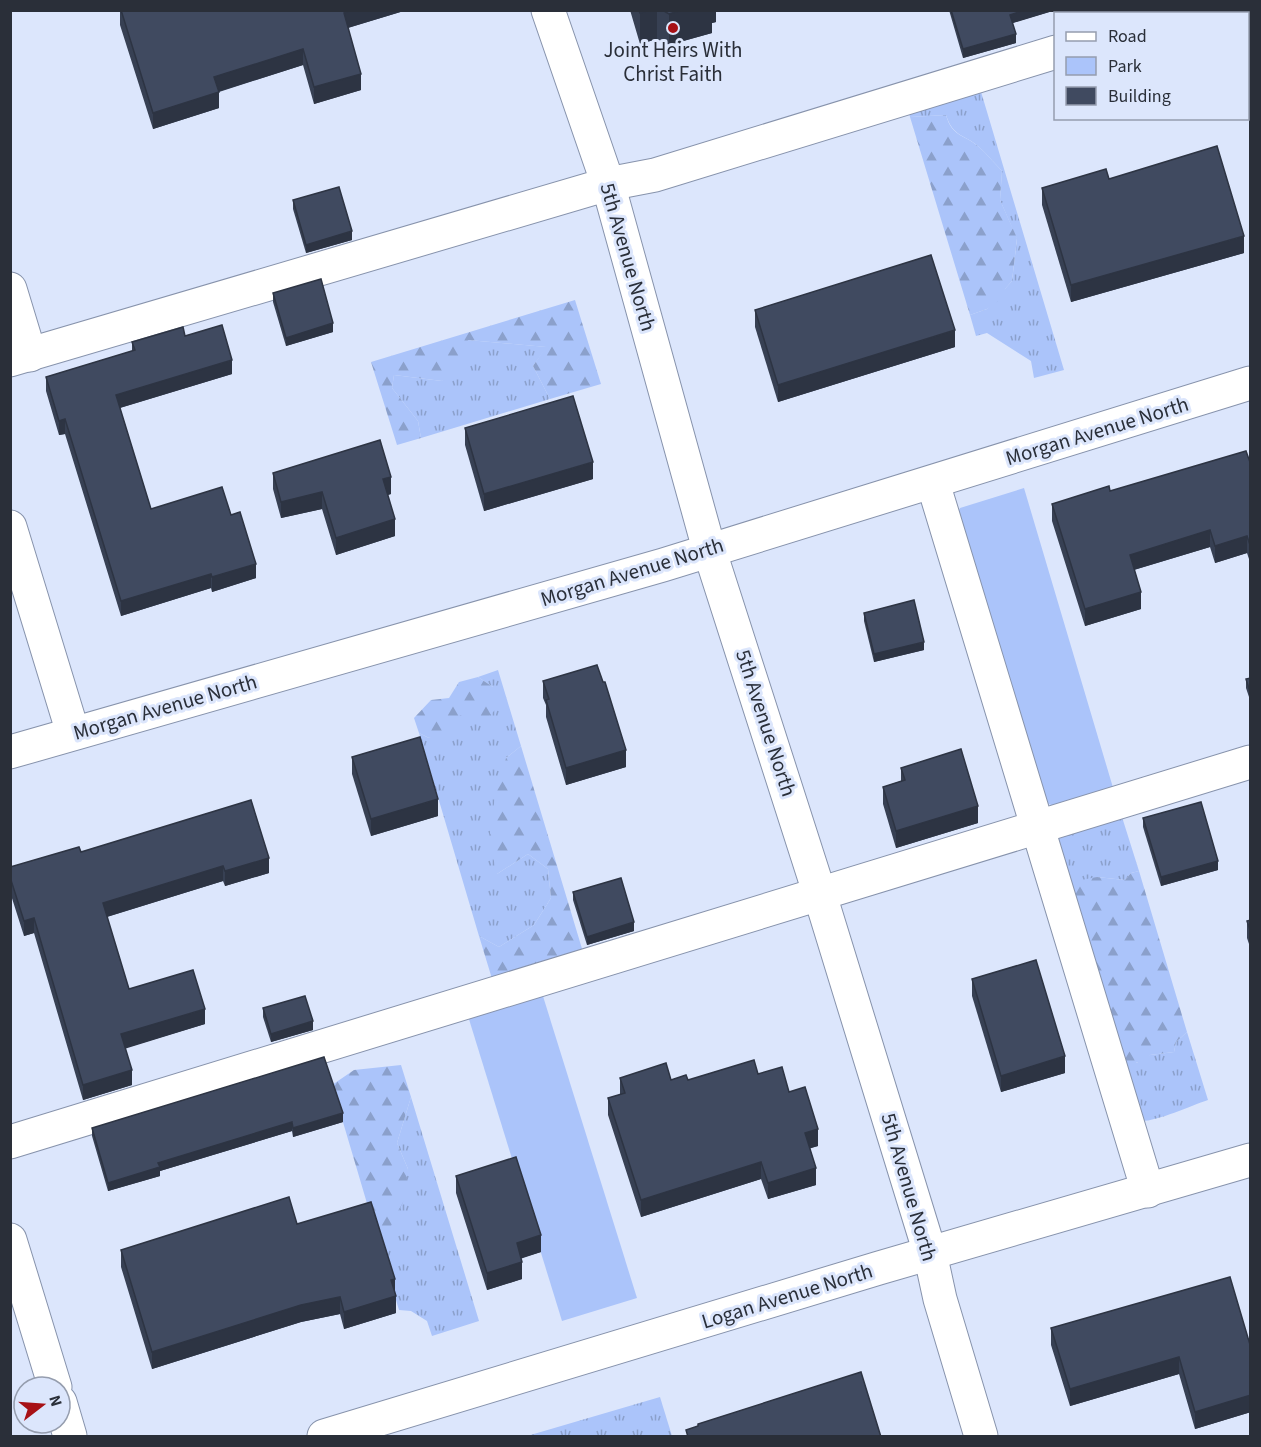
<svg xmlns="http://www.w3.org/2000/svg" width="1261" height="1447" viewBox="0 0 1261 1447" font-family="'Source Sans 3',sans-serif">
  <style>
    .grass { fill: url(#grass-tufts) }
    .forest { fill: url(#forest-firs) }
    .green { fill: #abc4fa }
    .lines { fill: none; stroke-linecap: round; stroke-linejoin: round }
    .minor-casing { stroke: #8793ac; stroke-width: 35 }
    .minor { stroke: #fff; stroke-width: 33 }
    .wall { fill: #374053 }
    .shaded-wall { fill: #2d3443 }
    .building { fill: #404a60; stroke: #2d3443; stroke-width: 1.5 }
    .poi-dot { fill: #a71116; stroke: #dce6fc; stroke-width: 2 }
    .labels { text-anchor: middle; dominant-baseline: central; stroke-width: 6; stroke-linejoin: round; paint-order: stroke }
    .poi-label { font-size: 21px; fill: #2a2f39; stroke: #dce6fc }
    .street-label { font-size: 21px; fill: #2a2f39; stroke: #dce6fc }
  </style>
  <defs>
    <pattern id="grass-tufts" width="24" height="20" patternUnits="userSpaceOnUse" patternTransform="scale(1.5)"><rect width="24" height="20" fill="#abc4fa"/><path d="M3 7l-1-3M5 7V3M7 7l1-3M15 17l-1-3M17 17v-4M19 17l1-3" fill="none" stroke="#8ba0cb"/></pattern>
    <pattern id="forest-firs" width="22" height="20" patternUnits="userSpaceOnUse" patternTransform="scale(1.5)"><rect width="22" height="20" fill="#abc4fa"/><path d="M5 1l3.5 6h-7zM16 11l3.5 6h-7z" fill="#8ba0cb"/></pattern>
  </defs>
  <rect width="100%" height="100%" fill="#dce6fc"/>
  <!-- grass -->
  <g class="grass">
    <path d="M979,85L1064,370L1034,378L1031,361L987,333L976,336L970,315L987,309L1012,281L1017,239L1000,200L1002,171C994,163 987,154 979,147C964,134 953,137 946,115L910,117L907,106Z"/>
    <polygon points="468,340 547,347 533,366 550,399 421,438 418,421 392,388 394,375 442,381"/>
    <polygon points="498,670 521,746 506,758 497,874 528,854 548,869 551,898 534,925 499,947 479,936 419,733 429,738 493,687 478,677"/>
    <polygon points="1122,817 1139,871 1131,873 1125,880 1097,877 1071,895 1057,838"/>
    <path d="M1187,1032L1208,1100C1190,1106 1156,1122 1140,1121L1124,1070L1150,1055L1174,1052L1176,1042Z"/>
    <polygon points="411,1097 479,1321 432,1336 427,1321 411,1311 399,1310 374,1227 408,1169 397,1143"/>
    <polygon points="660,1397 672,1436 527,1436"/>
  </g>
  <!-- forest -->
  <g class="forest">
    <path d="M946,115C952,137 964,134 979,147C987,154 994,163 1002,171L1000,200L1017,238L1012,281L1005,289L1004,297L987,309L970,315L910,117Z"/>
    <polygon points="575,300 601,384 550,399 533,366 546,347 468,340 462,371 442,381 394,375 392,388 418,421 421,438 397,445 371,362"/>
    <polygon points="478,677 493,687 496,709 484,721 459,715 449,730 429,738 419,733 414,718 431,700 449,698 459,682"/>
    <polygon points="521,746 583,952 493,982 479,936 499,947 534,925 551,898 548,869 528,854 497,874 489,840 495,796 506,758"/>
    <polygon points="1139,871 1187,1032 1176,1042 1174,1052 1150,1055 1147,1062 1137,1062 1133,1069 1124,1070 1071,895 1081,880 1097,877 1125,880 1131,873"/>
    <polygon points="401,1065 411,1097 397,1143 408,1169 404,1200 390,1228 374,1227 332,1085 354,1070"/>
  </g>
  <!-- green -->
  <g class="green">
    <path d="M1024,488L1114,791C1094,798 1061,817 1043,800L956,516L960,508Z"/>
    <polygon points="542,993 637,1298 562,1321 468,1016"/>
  </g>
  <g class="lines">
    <!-- minor casing -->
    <g class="minor-casing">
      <g id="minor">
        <polyline points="548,10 608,184 709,549 820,895 930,1253 940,1299 981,1436"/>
        <polyline points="1181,14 1190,10"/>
        <polyline points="10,289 30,355"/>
        <polyline points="10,360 608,184 655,175 1056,52"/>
        <polyline points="933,483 1148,1191"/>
        <polyline points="10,527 73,733"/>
        <polyline points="10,752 663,565 1250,383"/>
        <polyline points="10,1142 1250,762"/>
        <polyline points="10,1240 55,1387"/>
        <polyline points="60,1402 70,1436"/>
        <polyline points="324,1436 879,1268 1250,1160"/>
      </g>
    </g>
    <!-- minor -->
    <use href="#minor" class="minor"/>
  </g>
  <!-- wall -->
  <g class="wall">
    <polygon points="120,10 407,10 348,28 361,90 314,104 303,65 219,92 219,108 153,129 120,25"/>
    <polygon points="630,10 716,10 716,22 712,23 712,33 669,45 657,39 640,44"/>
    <polygon points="949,10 1056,10 1012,23 1016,43 963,58"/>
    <polygon points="1109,179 1244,253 1071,302 1042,205 1042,188"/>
    <polygon points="293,200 352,240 306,253 293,209"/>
    <polygon points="273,293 333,332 286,346 273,302"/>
    <polygon points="755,310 955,347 778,402 755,327"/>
    <polygon points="185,336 232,374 120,408 151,509 231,515 256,578 212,592 211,588 121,616 65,434 59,435 46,391 46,377 132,351 132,342"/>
    <polygon points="465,428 593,479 484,511 465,445"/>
    <polygon points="1251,465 1251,562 1250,562 1247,553 1215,563 1210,547 1134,570 1141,609 1085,626 1052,521 1052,504 1110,491"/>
    <polygon points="273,473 391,494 388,495 395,536 336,555 322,509 281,518 273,489"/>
    <polygon points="864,613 924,650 874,662 864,621"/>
    <polygon points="1251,678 1251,703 1246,688 1246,679"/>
    <polygon points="543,681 603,682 626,767 566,785 546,717 546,705 543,698"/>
    <polygon points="352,757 438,816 371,836 352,774"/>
    <polygon points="901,768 978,823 896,848 883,804 883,787 901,781"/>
    <polygon points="1143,818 1218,870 1161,886 1143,827"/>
    <polygon points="81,852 269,858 269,873 225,886 223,881 107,917 129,989 205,1024 125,1048 132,1085 83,1100 34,933 24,936 10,892 10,867"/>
    <polygon points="573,892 634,931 587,945 573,900"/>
    <polygon points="1251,920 1251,950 1247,938 1247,921"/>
    <polygon points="972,979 1065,1073 1001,1092 972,996"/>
    <polygon points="263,1008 313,1030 271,1042 263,1017"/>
    <polygon points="758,1074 789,1092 818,1146 810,1148 816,1185 768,1199 761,1179 641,1217 608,1115 608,1098 620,1095 620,1078 688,1080"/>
    <polygon points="343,1122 293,1137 292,1131 160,1171 160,1176 108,1191 92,1136 92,1128"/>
    <polygon points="456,1176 541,1252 521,1258 522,1279 487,1290 456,1193"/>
    <polygon points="297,1224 395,1293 396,1313 344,1329 340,1314 301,1322 152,1369 121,1267 121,1250"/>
    <polygon points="1051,1328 1251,1348 1251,1412 1195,1429 1179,1374 1070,1406 1051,1345"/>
  </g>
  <!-- shaded-wall -->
  <g class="shaded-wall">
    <polygon points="352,10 407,10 344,29 344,13"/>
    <polygon points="649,10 657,10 657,39 640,44 640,13"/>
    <polygon points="682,10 716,10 716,22 712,23 712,33 669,45 669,14"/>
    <polygon points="1025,10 1056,10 1010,24 1010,15"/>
    <polygon points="1016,34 1016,43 963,58 963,49"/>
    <polygon points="303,49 303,65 214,93 214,77"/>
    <polygon points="1251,54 1251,63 1248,64 1248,55"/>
    <polygon points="361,74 361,90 314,104 314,87"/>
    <polygon points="219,92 219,108 153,129 153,113"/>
    <polygon points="352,231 352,240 306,253 306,245"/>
    <polygon points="1244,236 1244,253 1071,302 1071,285"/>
    <polygon points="333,323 333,332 286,346 286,338"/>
    <polygon points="955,330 955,347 778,402 778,385"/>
    <polygon points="232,360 232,374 116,409 116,395"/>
    <polygon points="65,419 65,434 59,435 59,421"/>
    <polygon points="593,462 593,479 484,511 484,494"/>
    <polygon points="391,477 391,494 383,496 383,479"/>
    <polygon points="322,492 322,509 281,518 281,502"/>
    <polygon points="395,519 395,536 336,555 336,538"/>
    <polygon points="1210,530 1210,547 1130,571 1130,555"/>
    <polygon points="1247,536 1247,553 1215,563 1215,546"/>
    <rect x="1250" y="545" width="1" height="17"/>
    <polygon points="256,564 256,578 212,592 212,577"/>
    <polygon points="211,574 211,588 121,616 121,601"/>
    <polygon points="1141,592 1141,609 1085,626 1085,609"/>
    <polygon points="924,642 924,650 874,662 874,654"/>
    <polygon points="626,750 626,767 566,785 566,768"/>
    <polygon points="438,799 438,816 371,836 371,819"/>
    <polygon points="978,806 978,823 896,848 896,831"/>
    <polygon points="269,858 269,873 225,886 225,871"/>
    <polygon points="1218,861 1218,870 1161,886 1161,877"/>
    <polygon points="223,866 223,881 103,918 103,903"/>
    <polygon points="34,918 34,933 24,936 24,921"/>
    <polygon points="634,922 634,931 587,945 587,937"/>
    <polygon points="205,1009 205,1024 121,1050 121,1034"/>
    <polygon points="313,1021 313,1030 271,1042 271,1034"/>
    <polygon points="1065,1056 1065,1073 1001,1092 1001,1076"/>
    <polygon points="132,1070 132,1085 83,1100 83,1085"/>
    <polygon points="343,1113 343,1122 293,1137 293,1128"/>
    <polygon points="292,1122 292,1131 160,1171 160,1176 108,1191 108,1183 158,1163"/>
    <polygon points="818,1129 818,1146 805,1150 805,1133"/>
    <polygon points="761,1162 761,1179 641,1217 641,1200"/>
    <polygon points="816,1168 816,1185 768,1199 768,1183"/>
    <polygon points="541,1235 541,1252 517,1260 517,1243"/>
    <polygon points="522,1262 522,1279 487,1290 487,1273"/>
    <polygon points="395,1279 395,1296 391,1280"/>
    <polygon points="396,1296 396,1313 344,1329 344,1312"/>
    <polygon points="340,1297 340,1314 301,1322 152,1369 152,1352 301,1305"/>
    <polygon points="1179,1357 1179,1374 1070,1406 1070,1389"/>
    <polygon points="1251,1395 1251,1412 1195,1429 1195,1412"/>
  </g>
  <!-- building -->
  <g class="building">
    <polygon points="121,10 352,10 344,13 361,74 314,87 303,49 214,77 219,92 153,113"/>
    <polygon points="639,10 649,10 640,13"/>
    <polygon points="662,10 682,10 669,14"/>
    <polygon points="951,10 1025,10 1010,15 1016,34 963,49"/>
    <polygon points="1223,10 1251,10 1251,54 1248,55 1248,14 1224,14"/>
    <polygon points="1217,146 1244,236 1071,285 1042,188 1106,169 1109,179"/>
    <polygon points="339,187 352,231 306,245 293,200"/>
    <polygon points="931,255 955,330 778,385 755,310"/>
    <polygon points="321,279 333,323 286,338 273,293"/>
    <polygon points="222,325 232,360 116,395 151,509 222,487 231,515 240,512 256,564 212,577 211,574 121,601 65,419 59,421 46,377 135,350 132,342 183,327 185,336"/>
    <polygon points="573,396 593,462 484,494 465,428"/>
    <polygon points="380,440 391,477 383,479 395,519 336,538 322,492 281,502 273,473"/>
    <polygon points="1246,451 1251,465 1251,545 1250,545 1247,536 1215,546 1210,530 1130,555 1141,592 1085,609 1052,504 1109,486 1110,491"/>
    <polygon points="914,600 924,642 874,654 864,613"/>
    <polygon points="597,665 603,682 605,682 626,750 566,768 546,700 549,699 543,681"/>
    <polygon points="1251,678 1251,695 1246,679"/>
    <polygon points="420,737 438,799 371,819 352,757"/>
    <polygon points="961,749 978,806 896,831 883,787 905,780 901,768"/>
    <polygon points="251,800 269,858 225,871 223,866 103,903 129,989 193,970 205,1009 121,1034 132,1070 83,1085 34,918 24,921 10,877 10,867 79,847 81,852"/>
    <polygon points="1201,802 1218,861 1161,877 1143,818"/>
    <polygon points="621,878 634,922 587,937 573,892"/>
    <polygon points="1251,920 1251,933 1247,921"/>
    <polygon points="1036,960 1065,1056 1001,1076 972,979"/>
    <polygon points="305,996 313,1021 271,1034 263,1008"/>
    <polygon points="324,1057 343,1113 293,1128 292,1122 158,1163 160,1167 108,1183 92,1128"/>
    <polygon points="754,1060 758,1074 782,1067 789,1092 805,1087 818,1129 805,1133 816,1168 768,1183 761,1162 641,1200 608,1098 625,1093 620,1078 666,1063 671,1080 686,1075 688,1080"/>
    <polygon points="516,1157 541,1235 517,1243 522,1262 487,1273 456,1176"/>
    <polygon points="289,1197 297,1224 371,1202 395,1279 391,1280 396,1296 344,1312 340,1297 301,1305 152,1352 121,1250"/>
    <polygon points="1230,1277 1251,1348 1251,1395 1195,1412 1179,1357 1070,1389 1051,1328"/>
    <polygon points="861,1372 881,1437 688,1437 686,1430 698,1426 698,1424"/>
  </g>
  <!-- markers -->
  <circle class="poi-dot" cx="673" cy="28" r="6"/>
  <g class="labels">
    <!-- poi labels -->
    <g class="poi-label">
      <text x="673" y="50">Joint Heirs With<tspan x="673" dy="24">Christ Faith</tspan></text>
    </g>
    <!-- street labels -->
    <g class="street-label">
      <text transform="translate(628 257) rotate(74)">5th Avenue North</text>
      <text transform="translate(1097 431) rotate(-17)">Morgan Avenue North</text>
      <text transform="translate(632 572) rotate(-17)">Morgan Avenue North</text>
      <text transform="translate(165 707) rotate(-16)">Morgan Avenue North</text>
      <text transform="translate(766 723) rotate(72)">5th Avenue North</text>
      <text transform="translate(909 1187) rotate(74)">5th Avenue North</text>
      <text transform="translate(787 1296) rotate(-17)">Logan Avenue North</text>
    </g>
  </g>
  <!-- border -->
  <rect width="1261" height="1447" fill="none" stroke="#2a2f39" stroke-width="24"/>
  <!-- legend -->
  <rect x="1054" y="12" width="195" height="108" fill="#dce6fc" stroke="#959dae" stroke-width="1.5"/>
  <rect x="1066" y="32" width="30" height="9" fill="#ffffff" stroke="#959dae" stroke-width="1.5"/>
  <text x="1108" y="42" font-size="18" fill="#2a2f39">Road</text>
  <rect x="1066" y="57" width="30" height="18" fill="#abc4fa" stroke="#959dae" stroke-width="1.5"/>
  <text x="1108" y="72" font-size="18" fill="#2a2f39">Park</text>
  <rect x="1066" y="87" width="30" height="18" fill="#404a60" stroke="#959dae" stroke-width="1.5"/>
  <text x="1108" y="102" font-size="18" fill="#2a2f39">Building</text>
  <!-- north arrow -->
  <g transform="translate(42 1405) rotate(73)"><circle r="28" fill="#dce6fc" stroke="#959dae" stroke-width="1.5"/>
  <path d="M0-4.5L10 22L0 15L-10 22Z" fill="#a71116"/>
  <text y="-9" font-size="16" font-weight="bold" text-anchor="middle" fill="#2a2f39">N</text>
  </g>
</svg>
